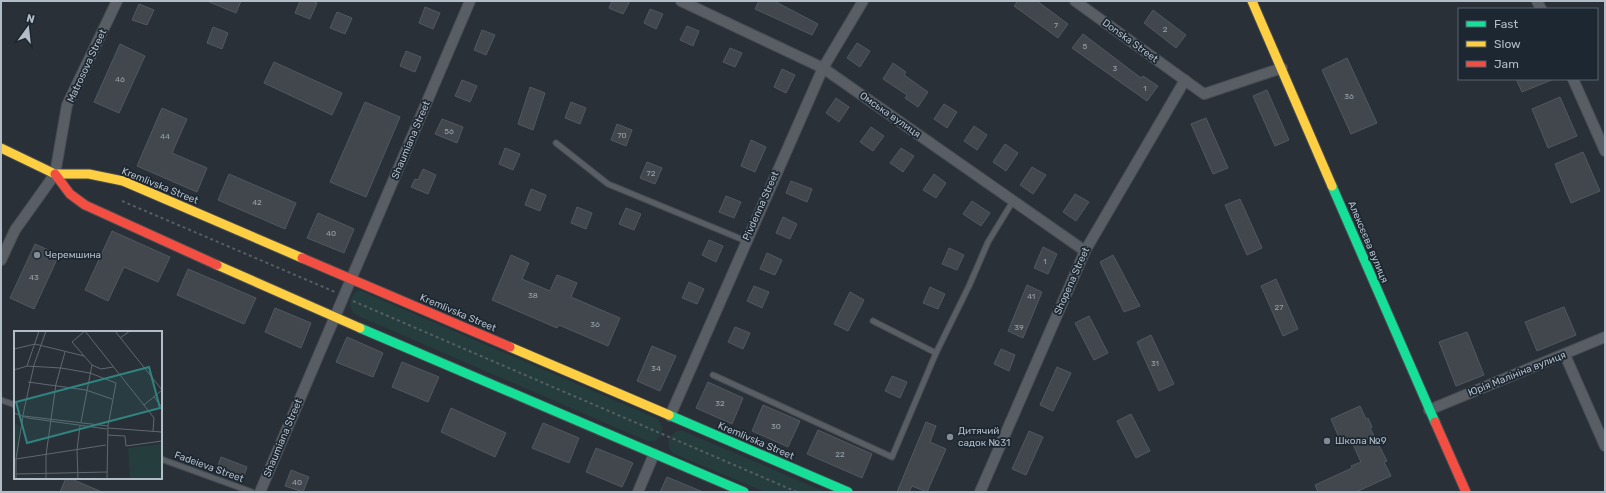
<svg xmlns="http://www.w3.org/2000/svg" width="1606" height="493" viewBox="0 0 1606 493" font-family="Rubik,sans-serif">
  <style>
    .green { fill: #263d3e }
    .building { fill: #41474d; stroke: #51585f }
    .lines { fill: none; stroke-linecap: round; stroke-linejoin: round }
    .lane-casing { stroke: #474c52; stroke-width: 7 }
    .street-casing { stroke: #474c52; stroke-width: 12 }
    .fast-casing { stroke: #474c52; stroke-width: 11 }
    .slow-casing { stroke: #474c52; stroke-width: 11 }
    .jam-casing { stroke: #474c52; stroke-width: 11 }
    .path { stroke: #575d62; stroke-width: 2; stroke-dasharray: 3 3; stroke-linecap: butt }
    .lane { stroke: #595e65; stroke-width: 5 }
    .street { stroke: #595e65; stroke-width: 10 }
    .fast { stroke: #16e098; stroke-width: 9 }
    .slow { stroke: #ffcf43; stroke-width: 9 }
    .jam { stroke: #f24e42; stroke-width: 9 }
    .poi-dot { fill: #838c95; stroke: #1c2732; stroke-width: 1.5 }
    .labels { text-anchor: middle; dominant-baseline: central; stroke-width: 3.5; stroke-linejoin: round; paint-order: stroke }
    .number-label { font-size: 8px; fill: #96a0a9 }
    .street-label { font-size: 10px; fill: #b3bdc8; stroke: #1c2732 }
    .poi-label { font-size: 10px; fill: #b3bdc8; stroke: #1c2732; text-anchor: start }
    .inset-road { fill: none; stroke: #606871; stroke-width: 1 }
    .view { fill: #308480; fill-opacity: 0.15; stroke: #308480; stroke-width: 2 }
    .inset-edge { fill: none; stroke: #b3bdc8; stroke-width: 2 }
  </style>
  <rect width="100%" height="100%" fill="#293037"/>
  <!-- green -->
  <g class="green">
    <path d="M359,290L658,419L663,428L661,435L655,441H647L356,315C347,309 349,295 359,290Z"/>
    <path d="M678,431H683L826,492H765L672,453C666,444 668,434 678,431Z"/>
  </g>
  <!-- building -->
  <g class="building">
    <polygon points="207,1 241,1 236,13"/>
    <polygon points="300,1 312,1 317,3 310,19 295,13"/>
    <polygon points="612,1 630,1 623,14 609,8"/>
    <polygon points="759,1 774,1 818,24 812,35 755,9"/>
    <polygon points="1018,1 1037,1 1068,24 1058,38 1014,6"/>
    <polygon points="139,4 154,10 147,25 132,20"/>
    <polygon points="425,7 440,13 433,29 419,23"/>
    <polygon points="650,9 663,14 656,29 644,23"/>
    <polygon points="1153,10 1186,35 1176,48 1144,23"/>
    <polygon points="337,12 352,18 345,34 330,28"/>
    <polygon points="687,26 699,31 693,46 680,40"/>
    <polygon points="213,27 228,33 222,49 207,43"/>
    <polygon points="482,30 495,35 486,55 474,50"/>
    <polygon points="1083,34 1141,78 1143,76 1158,86 1147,101 1072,48"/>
    <polygon points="857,43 870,51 860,67 847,58"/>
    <polygon points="120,44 145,56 119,113 94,102"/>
    <polygon points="730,48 742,53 735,67 723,62"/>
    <polygon points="406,51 421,57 415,72 400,66"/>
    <polygon points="1347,58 1377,123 1351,134 1322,70"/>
    <polygon points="274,62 342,93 332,115 264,83"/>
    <polygon points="893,63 906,72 904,75 928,92 918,107 905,98 907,95 883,79"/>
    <polygon points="782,69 795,75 786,93 774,87"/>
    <polygon points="1516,79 1554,79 1522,92"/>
    <polygon points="462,80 477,86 470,102 455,96"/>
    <polygon points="530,87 545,93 533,130 518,124"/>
    <polygon points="1267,90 1289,140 1275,146 1253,96"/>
    <polygon points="1560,97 1577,136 1548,148 1532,109"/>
    <polygon points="836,98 849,107 839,122 826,113"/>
    <polygon points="365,102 400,117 366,197 330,182"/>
    <polygon points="571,102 586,108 580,124 565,118"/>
    <polygon points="944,104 957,112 947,128 934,119"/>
    <polygon points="162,108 187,119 172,153 207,168 197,192 137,166"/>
    <polygon points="1206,118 1228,168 1213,174 1191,124"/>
    <polygon points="442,119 463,127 457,143 435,134"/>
    <polygon points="617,124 632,130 626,146 611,140"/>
    <polygon points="974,126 987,135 977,150 964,141"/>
    <polygon points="871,127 884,136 873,151 860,142"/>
    <polygon points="751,140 766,147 755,172 741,166"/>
    <polygon points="1005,144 1018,153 1006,171 993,162"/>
    <polygon points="505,148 520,154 513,170 499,164"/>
    <polygon points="901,148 914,156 903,172 890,163"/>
    <polygon points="1583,152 1600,191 1571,203 1555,164"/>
    <polygon points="647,162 662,168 655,184 640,178"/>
    <polygon points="1032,167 1046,175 1033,194 1020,185"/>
    <polygon points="423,169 436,175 428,194 411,187 415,179 418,180"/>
    <polygon points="229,174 296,203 285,229 218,200"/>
    <polygon points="934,174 946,183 936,198 923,190"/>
    <polygon points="791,181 812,189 807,202 786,193"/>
    <polygon points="531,189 546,195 540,211 525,205"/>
    <polygon points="1075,194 1089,202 1076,221 1063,212"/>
    <polygon points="726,196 741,202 734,218 719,212"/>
    <polygon points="1240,199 1262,248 1247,255 1225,205"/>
    <polygon points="972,201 990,213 981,226 963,214"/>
    <polygon points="577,207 592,213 586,229 571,223"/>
    <polygon points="626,208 641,214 634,230 619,224"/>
    <polygon points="318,213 354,229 344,253 307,238"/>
    <polygon points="783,217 797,224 790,239 776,233"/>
    <polygon points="112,231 170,257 158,282 124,267 108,301 85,290"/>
    <polygon points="709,240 723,246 716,262 702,255"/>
    <polygon points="35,244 59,255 34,309 10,298"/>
    <polygon points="1043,247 1057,254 1048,274 1034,268"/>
    <polygon points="949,248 964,255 957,270 942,264"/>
    <polygon points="767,253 782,260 775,275 760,269"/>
    <polygon points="511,255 529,263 522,279 550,291 557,275 577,283 571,297 620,318 608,346 559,325 557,328 492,300"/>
    <polygon points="1113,255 1140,306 1124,312 1100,262"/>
    <polygon points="188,269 256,298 244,324 177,295"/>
    <polygon points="1276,279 1298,329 1283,336 1261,286"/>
    <polygon points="689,282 704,289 697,304 682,298"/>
    <polygon points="1027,285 1042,292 1023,338 1008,331"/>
    <polygon points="754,286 769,292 762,308 747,301"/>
    <polygon points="930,287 945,294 938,309 923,303"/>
    <polygon points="850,292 864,300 848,331 834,324"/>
    <polygon points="1564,307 1576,335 1537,351 1525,322"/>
    <polygon points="275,308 311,323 301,348 265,332"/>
    <polygon points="1089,316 1108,353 1094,360 1075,323"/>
    <polygon points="735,327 750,333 743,349 728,342"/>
    <polygon points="1467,332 1484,375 1456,386 1439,342"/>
    <polygon points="1151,335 1174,384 1159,391 1137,342"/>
    <polygon points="347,337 383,353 373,377 336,362"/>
    <polygon points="652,346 676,356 660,391 637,381"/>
    <polygon points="1001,349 1015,355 1009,371 994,364"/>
    <polygon points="402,362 439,377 428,402 392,387"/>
    <polygon points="1057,367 1071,373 1053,411 1040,405"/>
    <polygon points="892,376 907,382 900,398 885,391"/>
    <polygon points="708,382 743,398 732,424 696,408"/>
    <polygon points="763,405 800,421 788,447 752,431"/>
    <polygon points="1360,406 1366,419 1368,418 1372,427 1370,428 1387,461 1384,462 1391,476 1356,492 1318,492 1315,485 1352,468 1351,466 1361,462 1350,438 1341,442 1331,419"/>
    <polygon points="451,408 506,433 495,457 441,432"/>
    <polygon points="1131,414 1150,451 1136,458 1117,421"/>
    <polygon points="926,422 936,426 930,442 946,449 927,492 912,486 909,492 897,492"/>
    <polygon points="543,423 579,438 569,463 532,448"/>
    <polygon points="818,430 872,454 862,478 807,454"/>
    <polygon points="1029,431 1043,437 1026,475 1012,469"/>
    <polygon points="596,448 633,463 622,487 586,472"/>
    <polygon points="221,457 247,467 242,481 216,471"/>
    <polygon points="291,470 309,477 303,492 285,486"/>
    <polygon points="667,477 703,492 660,492"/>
    <polygon points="66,478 69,478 102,492 60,492"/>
  </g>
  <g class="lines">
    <!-- lane casing -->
    <g class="lane-casing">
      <g id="lane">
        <polyline points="556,143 608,184 746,241"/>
        <polyline points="873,321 936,353"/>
        <polyline points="713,375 892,457 936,353 969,286 988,242 1013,201"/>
        <polyline points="1,400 15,405"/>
        <polyline points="161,459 252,492"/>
      </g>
    </g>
    <!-- street casing -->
    <g class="street-casing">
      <g id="street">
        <polyline points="681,1 823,68 1085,251"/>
        <polyline points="1075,1 1204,94 1282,68"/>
        <polyline points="1537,1 1541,9"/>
        <polyline points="1573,79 1605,151"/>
        <polyline points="1,260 15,230 55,174 67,105 117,1"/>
        <polyline points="1565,355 1605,446"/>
        <polyline points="1429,410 1605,337"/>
        <polyline points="670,416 823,68 863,1"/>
        <polyline points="260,492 470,1"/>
        <polyline points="638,492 654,454"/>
        <polyline points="980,492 1085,251 1185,80"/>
      </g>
    </g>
    <!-- fast casing -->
    <g class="fast-casing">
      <g id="fast">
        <polyline points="1332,186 1435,422"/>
        <polyline points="360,328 744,492"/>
        <polyline points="669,415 848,492"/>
      </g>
    </g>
    <!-- slow casing -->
    <g class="slow-casing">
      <g id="slow">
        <polyline points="1252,1 1332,186"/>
        <polyline points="1,148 55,174 89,174 123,181 302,258"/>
        <polyline points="217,265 360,328"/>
        <polyline points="510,347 669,415"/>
      </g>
    </g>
    <!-- jam casing -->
    <g class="jam-casing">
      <g id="jam">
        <polyline points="55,174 70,194 85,205 217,265"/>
        <polyline points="302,258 510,347"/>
        <polyline points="1435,422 1466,492"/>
      </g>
    </g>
    <!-- path -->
    <g class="path">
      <polyline points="122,201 335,292"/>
      <polyline points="353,301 797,492"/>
    </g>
    <!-- lane -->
    <use href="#lane" class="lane"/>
    <!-- street -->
    <use href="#street" class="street"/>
    <!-- fast -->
    <use href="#fast" class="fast"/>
    <!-- slow -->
    <use href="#slow" class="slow"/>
    <!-- jam -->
    <use href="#jam" class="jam"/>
  </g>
  <!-- markers -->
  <g class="poi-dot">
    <circle cx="37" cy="255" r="4"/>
    <circle cx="950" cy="437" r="4"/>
    <circle cx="1327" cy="441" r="4"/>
  </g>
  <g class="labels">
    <!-- number labels -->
    <g class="number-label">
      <text x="1056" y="25">7</text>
      <text x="1165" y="29">2</text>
      <text x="1085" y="46">5</text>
      <text x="1115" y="68">3</text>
      <text x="120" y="79">46</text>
      <text x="1145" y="88">1</text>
      <text x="1349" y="96">36</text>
      <text x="449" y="131">56</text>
      <text x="622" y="135">70</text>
      <text x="165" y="136">44</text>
      <text x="651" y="173">72</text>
      <text x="257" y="202">42</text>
      <text x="331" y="233">40</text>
      <text x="1045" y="261">1</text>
      <text x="34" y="277">43</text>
      <text x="533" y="295">38</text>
      <text x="1031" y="296">41</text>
      <text x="1279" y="307">27</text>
      <text x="595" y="324">36</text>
      <text x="1019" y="327">39</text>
      <text x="1155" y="363">31</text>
      <text x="656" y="368">34</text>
      <text x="720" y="403">32</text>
      <text x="776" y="426">30</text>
      <text x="840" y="454">22</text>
      <text x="297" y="482">40</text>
    </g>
    <!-- street labels -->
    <g class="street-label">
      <text transform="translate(1130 41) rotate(36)">Donska Street</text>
      <text transform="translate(87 66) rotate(-65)">Matrosova Street</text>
      <text transform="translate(890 115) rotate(35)">Омська вулиця</text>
      <text transform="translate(411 140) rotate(-67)">Shaumiana Street</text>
      <text transform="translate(160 186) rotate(22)">Kremlivska Street</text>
      <text transform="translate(761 206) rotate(-66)">Pivdenna Street</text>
      <text transform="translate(1368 242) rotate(67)">Алексєєва вулиця</text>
      <text transform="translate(1072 281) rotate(-66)">Shopena Street</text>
      <text transform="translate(458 313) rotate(23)">Kremlivska Street</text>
      <text transform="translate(1517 374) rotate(-22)">Юрія Малініна вулиця</text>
      <text transform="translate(283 438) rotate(-67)">Shaumiana Street</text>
      <text transform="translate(756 441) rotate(23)">Kremlivska Street</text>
      <text transform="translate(209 467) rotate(20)">Fadeieva Street</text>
    </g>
    <!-- poi labels -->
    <g class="poi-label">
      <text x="45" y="255">Черемшина</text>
      <text x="958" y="431">Дитячий<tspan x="958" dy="12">садок №31</tspan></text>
      <text x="1335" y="441">Школа №9</text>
    </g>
  </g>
  <!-- overview -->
  <g transform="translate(14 331)">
    <rect width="148" height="148" fill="#293037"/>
    <path d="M3,93L6,96L0,148V94ZM148,113V148H116L114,117Z" fill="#263d3e"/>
    <path class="inset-road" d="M71,0L137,83L140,87L139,100M71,0L58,11L78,34L87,38L99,36M101,0L148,59L130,74M106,7L116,0M0,18L21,13L70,25M20,34L32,0M13,35L25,0M0,39L13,35L47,37L76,42L102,52M14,51L72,59L98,68M140,66L148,76M0,82L14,87L93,98M10,85L94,95M67,91L78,34M94,97L148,101M93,104L111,105L112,115L148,110M2,128L92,114M2,143L93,141M2,148V128L10,79L20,34M32,148V124L42,53L51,21M64,148L63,119L66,95M93,148L94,95L102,52"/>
    <path class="view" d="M135,36L146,77L13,112L2,71Z"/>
    <rect width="148" height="148" class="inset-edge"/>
  </g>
  <!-- border -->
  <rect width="1606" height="493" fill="none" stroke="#b3bdc8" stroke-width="4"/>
  <!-- legend -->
  <rect x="1458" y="8" width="140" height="72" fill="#1c2732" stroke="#58636e"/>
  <rect x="1466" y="21" width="20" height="6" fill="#16e098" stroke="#58636e"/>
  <text x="1494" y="28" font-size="12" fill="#b3bdc8">Fast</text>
  <rect x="1466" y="41" width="20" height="6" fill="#ffcf43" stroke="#58636e"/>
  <text x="1494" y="48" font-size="12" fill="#b3bdc8">Slow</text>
  <rect x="1466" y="61" width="20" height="6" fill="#f24e42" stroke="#58636e"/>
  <text x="1494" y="68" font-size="12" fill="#b3bdc8">Jam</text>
  <!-- north arrow -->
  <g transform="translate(28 28) rotate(15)" stroke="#1c2732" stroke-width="3" paint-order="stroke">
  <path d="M0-3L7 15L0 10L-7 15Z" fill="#b3bdc8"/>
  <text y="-6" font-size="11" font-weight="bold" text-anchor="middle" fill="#b3bdc8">N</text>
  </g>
</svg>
